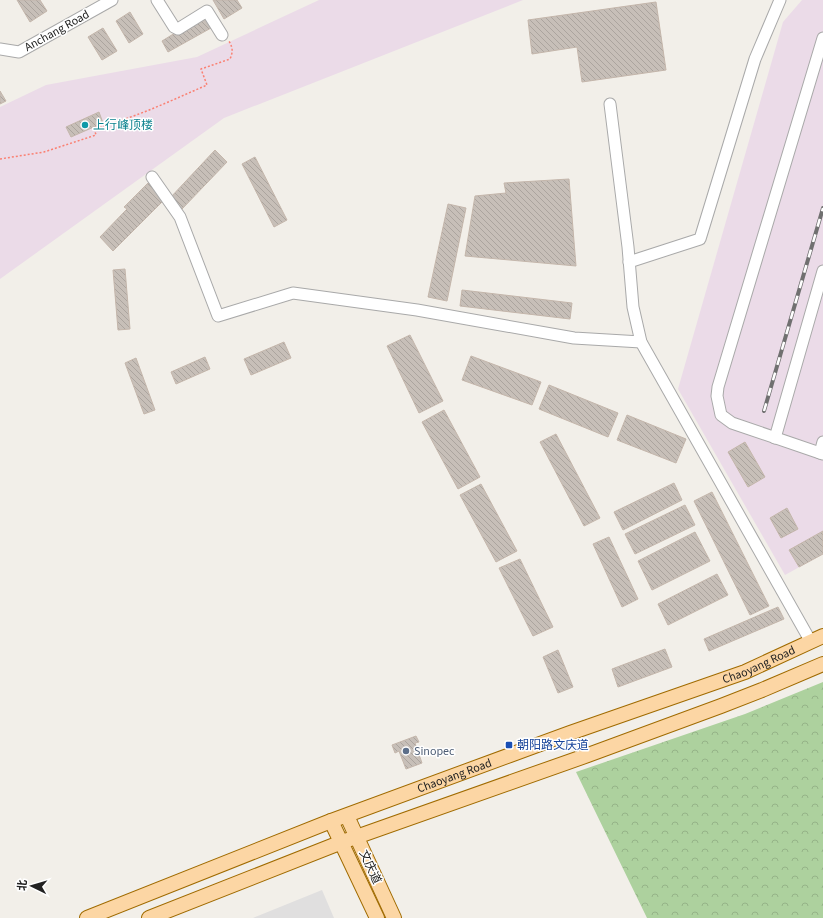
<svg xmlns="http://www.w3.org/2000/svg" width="823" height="918" viewBox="0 0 823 918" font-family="'Source Sans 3','Noto Sans SC',sans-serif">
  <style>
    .residential { fill: #e0dfdf }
    .railway { fill: #ebdbe8 }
    .forest { fill: url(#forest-crowns) }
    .building { fill: url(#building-back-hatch); stroke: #c4b6ab }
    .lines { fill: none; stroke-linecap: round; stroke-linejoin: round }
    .minor-casing { stroke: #a9a9a9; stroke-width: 13 }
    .major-casing { stroke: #a06b00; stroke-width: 16 }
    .path { stroke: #fa8072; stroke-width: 1.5; stroke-dasharray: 2 2; stroke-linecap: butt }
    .minor { stroke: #fff; stroke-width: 11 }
    .major { stroke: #fcd6a4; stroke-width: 14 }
    .rail-casing { stroke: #707070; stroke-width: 4 }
    .rail { stroke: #fff; stroke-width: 2.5; stroke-dasharray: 8; stroke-linecap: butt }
    .culture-dot { fill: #0f9aa8; stroke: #fff; stroke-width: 1.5 }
    .transit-dot { fill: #1a4fb4; stroke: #fff; stroke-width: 1.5 }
    .service-dot { fill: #5c6f8a; stroke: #fff; stroke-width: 1.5 }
    .labels { text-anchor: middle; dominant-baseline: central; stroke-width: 3; stroke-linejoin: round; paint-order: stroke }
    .street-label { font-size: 12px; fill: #222; stroke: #fff }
    .culture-label { font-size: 12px; fill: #0d838f; stroke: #fff; text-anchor: start }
    .transit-label { font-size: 12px; fill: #164399; stroke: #fff; text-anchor: start }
    .service-label { font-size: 12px; fill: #4e5e75; stroke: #fff; text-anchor: start }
  </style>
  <defs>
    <pattern id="forest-crowns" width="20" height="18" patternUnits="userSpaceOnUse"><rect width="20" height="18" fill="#add19e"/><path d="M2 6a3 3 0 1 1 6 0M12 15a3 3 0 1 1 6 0" fill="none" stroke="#95b388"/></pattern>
    <pattern id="building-back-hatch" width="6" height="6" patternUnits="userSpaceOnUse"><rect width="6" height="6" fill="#c7bfb8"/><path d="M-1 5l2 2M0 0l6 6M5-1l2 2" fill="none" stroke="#aba49e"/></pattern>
  </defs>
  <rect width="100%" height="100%" fill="#f2efe9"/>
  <!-- residential -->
  <polygon class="residential" points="322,890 334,918 253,918"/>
  <!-- railway -->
  <g class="railway">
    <polygon points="319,0 523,0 224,118 0,279 0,107 46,85 197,57"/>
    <polygon points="802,0 823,0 823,554 785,575 678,389 783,22"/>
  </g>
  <!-- forest -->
  <polygon class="forest" points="823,682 823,918 647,918 576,772 745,714"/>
  <!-- building -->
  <g class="building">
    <polygon points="17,0 40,0 47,11 30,22"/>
    <polygon points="213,0 237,0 242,8 224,19"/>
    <polygon points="656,2 666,70 582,82 577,47 532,54 528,20"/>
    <polygon points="130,12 143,34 129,43 116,21"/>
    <polygon points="206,18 211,28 168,52 162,41 175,33 177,35"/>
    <polygon points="103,28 117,51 102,60 88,37"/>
    <polygon points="0,91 6,101 0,104"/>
    <polygon points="99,112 103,123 71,137 66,127"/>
    <polygon points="215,150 227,162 182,209 170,198"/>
    <polygon points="255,157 287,220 274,227 242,164"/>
    <polygon points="569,179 576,266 465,256 475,196 506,193 504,183"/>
    <polygon points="148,183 164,200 113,251 100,237 127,209 124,207"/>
    <polygon points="448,204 466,208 447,301 428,297"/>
    <polygon points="125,269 130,329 118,330 113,270"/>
    <polygon points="462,290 572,303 570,319 460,306"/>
    <polygon points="410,335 443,401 419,413 387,346"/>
    <polygon points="284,342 291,358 251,375 244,359"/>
    <polygon points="471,356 541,382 532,405 462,380"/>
    <polygon points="205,357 210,369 176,384 171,372"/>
    <polygon points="136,358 155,410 144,414 125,363"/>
    <polygon points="549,385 618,413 608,437 539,409"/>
    <polygon points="444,410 480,477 458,489 422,422"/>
    <polygon points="627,415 686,439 676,463 617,440"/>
    <polygon points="556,434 600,518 584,526 540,442"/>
    <polygon points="745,442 765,477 748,487 728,452"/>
    <polygon points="674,483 682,500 623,530 614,512"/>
    <polygon points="481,484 517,551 496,562 460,495"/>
    <polygon points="712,492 769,606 750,615 694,501"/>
    <polygon points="685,505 695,525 635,554 625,534"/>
    <polygon points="787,508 798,529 781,538 770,518"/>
    <polygon points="823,531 823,554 799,567 789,550"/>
    <polygon points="695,532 710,561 652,590 638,561"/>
    <polygon points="609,537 638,599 622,607 593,544"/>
    <polygon points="520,559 553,627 533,636 499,568"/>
    <polygon points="717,574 728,595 668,625 658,604"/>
    <polygon points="778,607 784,619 709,651 704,639"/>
    <polygon points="665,649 672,667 618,687 612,669"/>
    <polygon points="558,650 573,687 558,693 543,657"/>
    <polygon points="416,736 419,742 415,743 422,763 406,769 399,751 395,753 392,745"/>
  </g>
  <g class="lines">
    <!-- minor casing -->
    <g class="minor-casing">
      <g id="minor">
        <polyline points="157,0 174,27 178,29 207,11 222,35"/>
        <polyline points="823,38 718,387 717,396 721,415 732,423 823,454"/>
        <polyline points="0,49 19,52 112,0"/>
        <polyline points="610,104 628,247 633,307 641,342 811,642"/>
        <polyline points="152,177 180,217 218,316 293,293 417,310 574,338 641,342"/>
        <polyline points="629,262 700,239 755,59 780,0"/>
        <polyline points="775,438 823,271"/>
        <polyline points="820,453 823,442"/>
      </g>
    </g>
    <!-- major casing -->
    <g class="major-casing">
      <g id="major">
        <polyline points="347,816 394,918"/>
        <polyline points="331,821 377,918"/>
        <path id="s1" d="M87,918L331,821L570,733L745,672L823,636"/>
        <polyline points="149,918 342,842 588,755 721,706 762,690 823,664"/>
      </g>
    </g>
    <!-- path -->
    <path class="path" d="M0,159L44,152L96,135L94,128C133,119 170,101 207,85L201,69L230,59C233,52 233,48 229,41"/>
    <!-- minor -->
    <use href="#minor" class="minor"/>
    <!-- major -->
    <use href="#major" class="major"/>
    <!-- rail casing -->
    <g class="rail-casing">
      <polyline id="rail" points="764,411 823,208"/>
    </g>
    <!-- rail -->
    <use href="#rail" class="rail"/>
  </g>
  <!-- markers -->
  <circle class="culture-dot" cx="85" cy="125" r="4"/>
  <rect class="transit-dot" x="505" y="741" width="8" height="8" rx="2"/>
  <circle class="service-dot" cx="406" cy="751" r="4"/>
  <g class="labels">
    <!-- street labels -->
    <g class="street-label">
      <text transform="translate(57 31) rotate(-29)">Anchang Road</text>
      <text stroke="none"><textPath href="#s1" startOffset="718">Chaoyang Road</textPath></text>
      <text stroke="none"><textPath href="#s1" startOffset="394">Chaoyang Road</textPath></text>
      <text transform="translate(370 867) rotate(65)">文庆道</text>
    </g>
    <!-- culture labels -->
    <g class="culture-label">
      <text x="93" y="125">上行峰顶楼</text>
    </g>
    <!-- transit labels -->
    <g class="transit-label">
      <text x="517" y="745">朝阳路文庆道</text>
    </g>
    <!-- service labels -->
    <g class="service-label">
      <text x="414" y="751">Sinopec</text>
    </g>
  </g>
  <!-- north arrow -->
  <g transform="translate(32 886) rotate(275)" stroke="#ffffff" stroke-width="3" paint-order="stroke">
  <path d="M0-3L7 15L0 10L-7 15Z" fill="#222222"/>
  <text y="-6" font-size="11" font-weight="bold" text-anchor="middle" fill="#222222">北</text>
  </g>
</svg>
